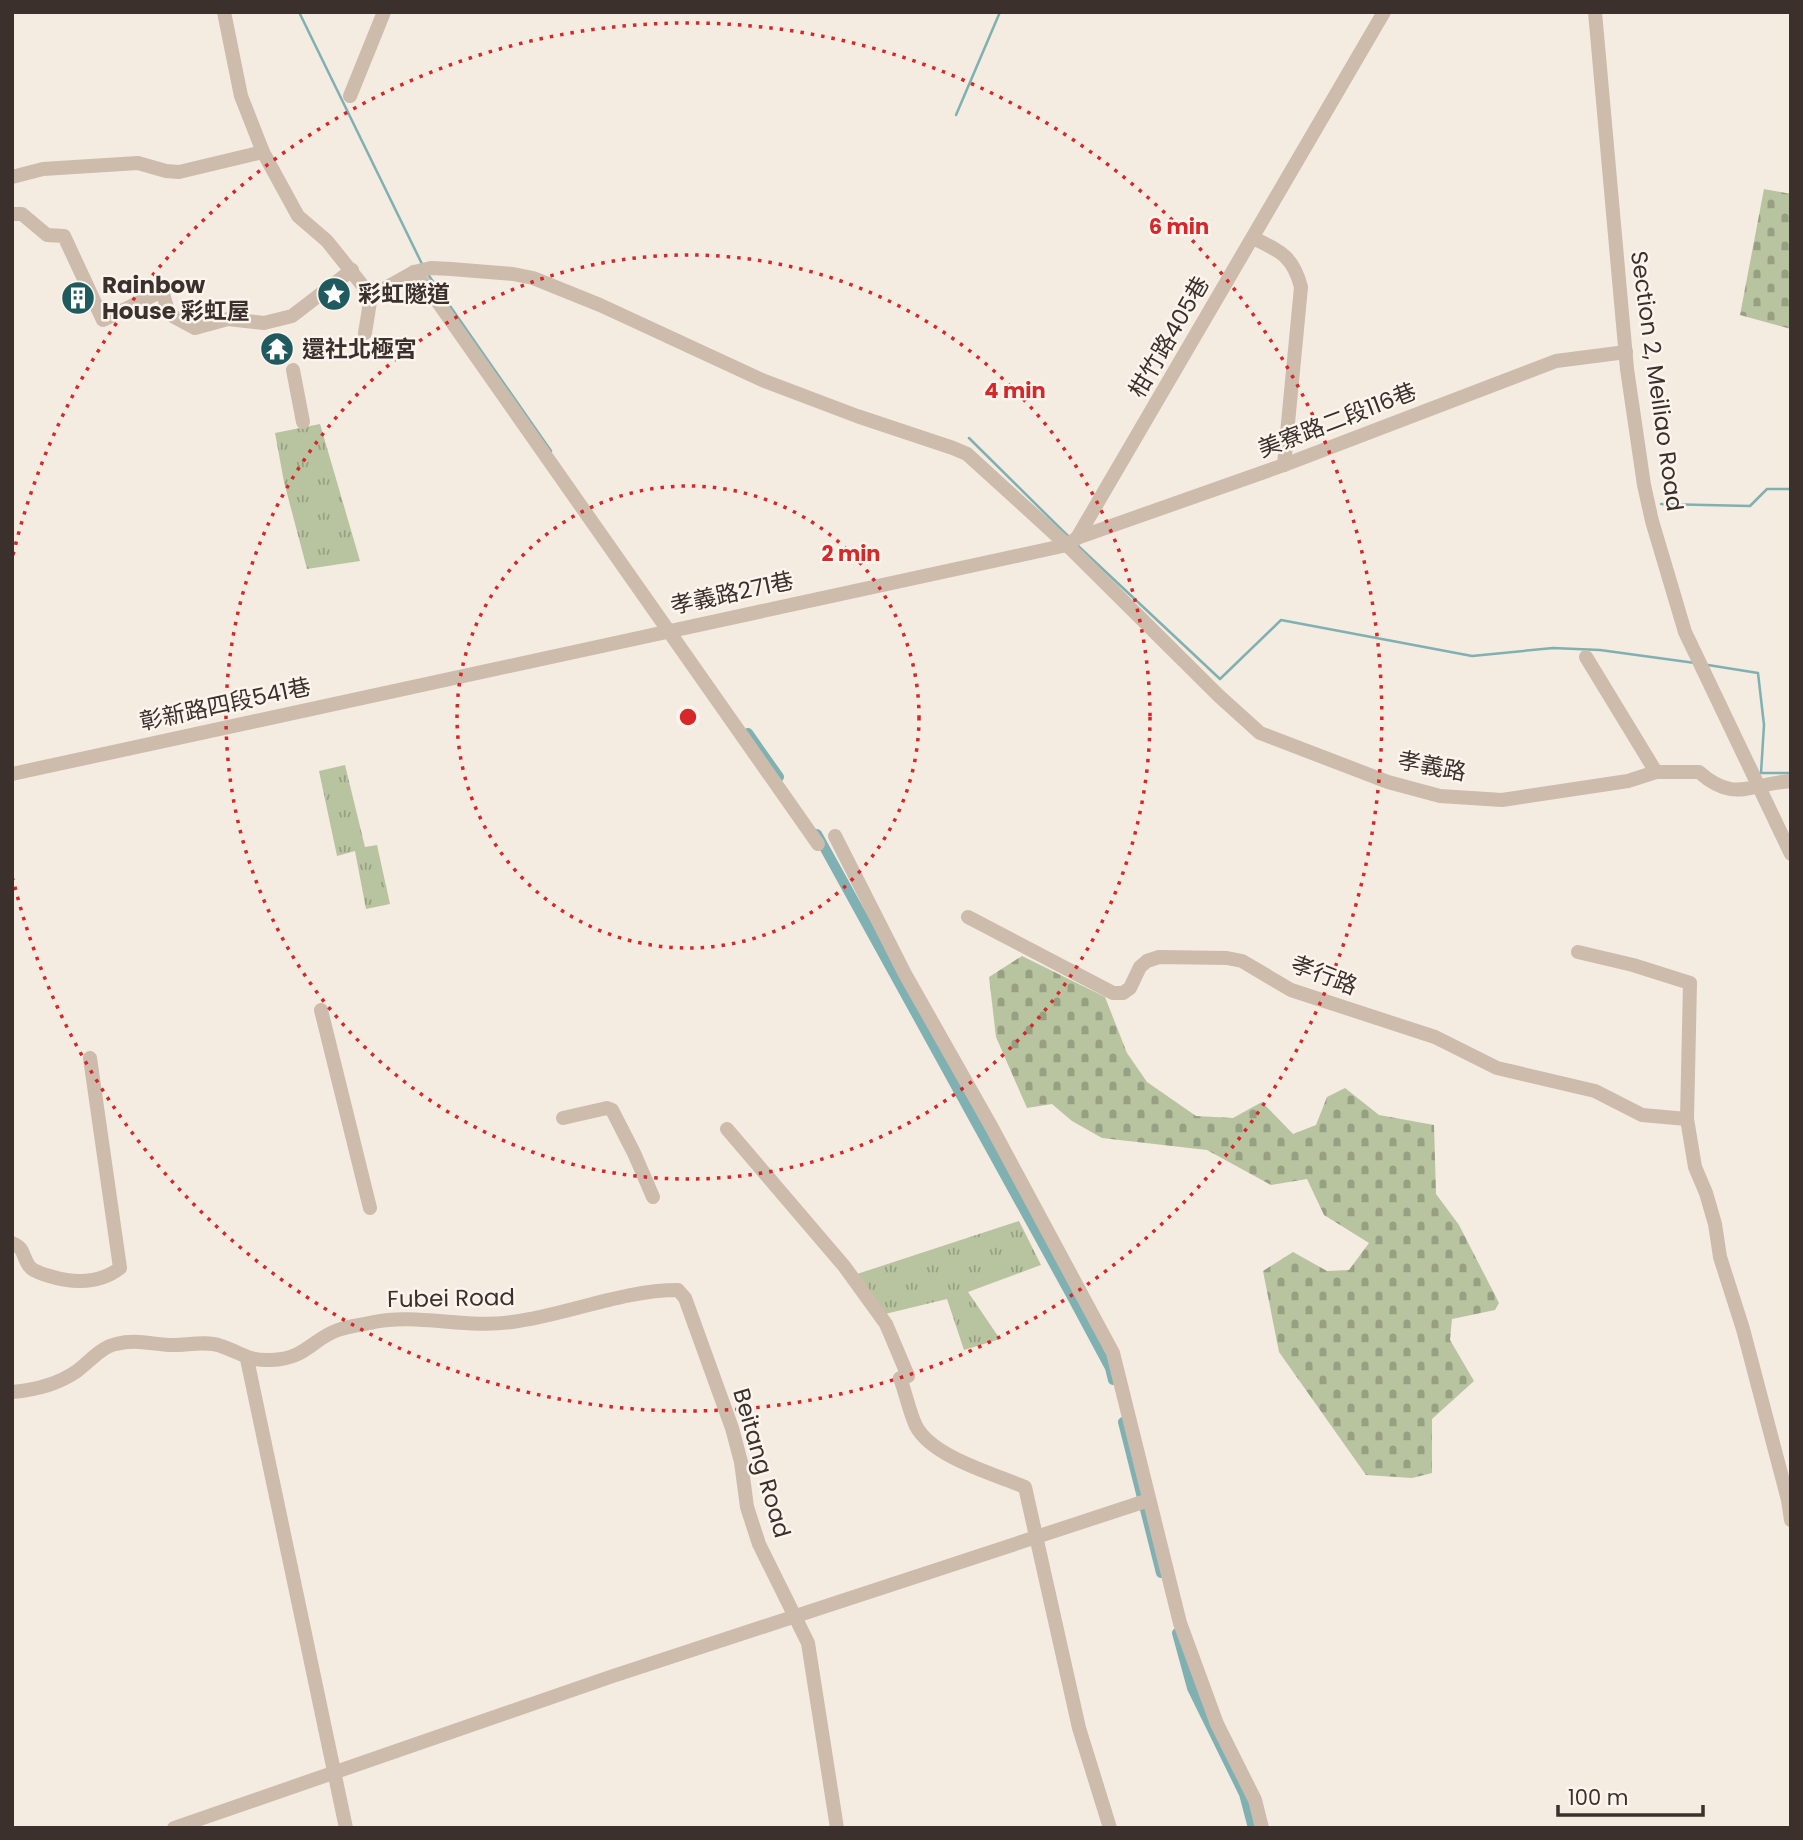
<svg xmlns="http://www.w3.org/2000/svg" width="1803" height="1840" viewBox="0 0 1803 1840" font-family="Poppins,'Noto Sans TC',sans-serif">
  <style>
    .grass { fill: url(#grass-tufts) }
    .cemetery { fill: url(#cemetery-stones) }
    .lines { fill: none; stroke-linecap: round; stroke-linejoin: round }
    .stream { stroke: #7fb0b2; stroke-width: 2.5 }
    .canal { stroke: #7fb0b2; stroke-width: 10 }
    .minor { stroke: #cdbbac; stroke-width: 14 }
    .ring { fill: none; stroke: #d62828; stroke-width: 3.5; stroke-dasharray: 3.5 7 }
    .labels { text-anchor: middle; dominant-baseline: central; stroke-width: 5; stroke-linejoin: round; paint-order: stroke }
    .poi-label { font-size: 23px; font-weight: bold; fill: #3b302b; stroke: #fbf5ee; text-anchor: start }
    .street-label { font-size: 23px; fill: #3b302b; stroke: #fbf5ee }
    .centre { fill: #d62828; stroke: #fbf5ee; stroke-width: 3.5 }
    .ring-label { font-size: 21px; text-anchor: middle; font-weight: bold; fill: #d62828; stroke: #fbf5ee; stroke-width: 5; stroke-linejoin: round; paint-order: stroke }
  </style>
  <defs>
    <pattern id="grass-tufts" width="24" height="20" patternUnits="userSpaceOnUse" patternTransform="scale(1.75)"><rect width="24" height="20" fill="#b8c4a0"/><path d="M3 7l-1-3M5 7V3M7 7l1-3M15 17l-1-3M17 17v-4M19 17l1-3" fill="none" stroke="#97a083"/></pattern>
    <pattern id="cemetery-stones" width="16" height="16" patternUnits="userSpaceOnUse" patternTransform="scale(1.75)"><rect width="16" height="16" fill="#b8c4a0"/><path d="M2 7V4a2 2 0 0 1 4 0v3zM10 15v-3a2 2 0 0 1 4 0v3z" fill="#97a083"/></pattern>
  </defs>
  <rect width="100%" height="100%" fill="#f4ebe1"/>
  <!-- grass -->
  <g class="grass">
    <polygon points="320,424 360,561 307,569 284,482 275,433"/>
    <polygon points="345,765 365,847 377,845 390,904 366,909 355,851 337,856 319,771"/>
    <polygon points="1019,1221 1041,1265 968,1292 1000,1339 964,1350 947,1299 885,1314 854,1275"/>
  </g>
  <!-- cemetery -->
  <g class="cemetery">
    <polygon points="1764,189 1791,194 1791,329 1740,315"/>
    <polygon points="1022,956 1105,997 1127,1053 1147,1082 1196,1116 1233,1118 1262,1102 1293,1134 1316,1125 1327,1097 1345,1088 1379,1115 1434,1125 1436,1194 1459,1225 1499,1303 1495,1310 1452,1319 1450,1340 1474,1381 1432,1419 1432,1473 1412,1478 1366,1475 1279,1352 1263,1271 1293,1252 1327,1271 1349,1270 1369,1243 1324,1215 1307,1179 1271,1185 1207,1150 1102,1138 1072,1121 1052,1104 1027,1108 996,1037 989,977"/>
  </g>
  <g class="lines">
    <!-- stream -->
    <g class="stream">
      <polyline points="299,12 422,264"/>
      <polyline points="956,115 1000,12"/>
      <polyline points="427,273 551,451"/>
      <polyline points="969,438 1069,537"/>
      <polyline points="1661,504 1750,506 1767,489 1791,489"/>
      <polyline points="1076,544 1220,679 1281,620 1472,656 1553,648 1600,650 1695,663"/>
      <polyline points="1708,665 1758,673 1764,725 1761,773 1791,773"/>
    </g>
    <!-- canal -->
    <g class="canal">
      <polyline points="748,733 779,777"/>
      <polyline points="817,834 1071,1295 1110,1368 1113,1380"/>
      <polyline points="1123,1422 1161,1573"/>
      <polyline points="1177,1633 1192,1688 1244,1794 1253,1828"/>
    </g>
    <!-- minor -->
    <g class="minor">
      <polyline points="224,12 241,96 263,152 298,216 327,241 371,296"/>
      <polyline points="1595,12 1627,369 1644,485 1652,521 1685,632 1791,854"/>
      <polyline points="350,96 384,12"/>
      <polyline points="12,177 43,169 138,163 166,171 179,172 263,152"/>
      <polyline points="12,214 22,214 47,235 64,236 103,320 162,291 169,314 195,328 228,319 264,323 292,316 352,270"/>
      <path d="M1253,238C1280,251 1293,256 1301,287L1284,465"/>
      <polyline points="365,333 371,296 414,272"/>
      <polyline points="293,370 303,422"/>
      <polyline points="1077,538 1384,12"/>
      <path d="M1586,657L1656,772H1699C1734,803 1749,784 1791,781"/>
      <polyline points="12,774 1067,545 1077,538 1284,465 1556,361 1626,352"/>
      <polyline points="835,836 905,974 991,1126 1113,1353 1180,1623 1217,1724 1255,1800 1262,1828"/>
      <polyline points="818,844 428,288 414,272 431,268 451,269 513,274 533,278 600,305 762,380 857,416 953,448 967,454 1067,545 1219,696 1260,733 1388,782 1440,796 1502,800 1628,781 1656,772"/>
      <polyline points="968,917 1113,993 1123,993 1130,988 1140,967 1147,961 1159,957 1227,958 1242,961 1291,990 1435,1037 1497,1068 1595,1091 1642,1115 1687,1119"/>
      <polyline points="1578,952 1633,965 1690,983 1687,1119 1695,1167 1706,1193 1715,1224 1720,1257 1743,1329 1788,1500 1791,1520"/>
      <polyline points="321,1010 370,1208"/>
      <polyline points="563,1118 607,1108 612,1110 634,1153 653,1197"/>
      <polyline points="727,1129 844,1266 886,1324 908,1376"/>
      <path d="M12,1243C26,1248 22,1259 31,1268C35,1272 41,1273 46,1275C71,1283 98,1285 120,1268L90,1058"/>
      <polyline points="247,1359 346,1828"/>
      <path d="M900,1378C906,1394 909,1411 916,1426C932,1457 994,1474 1025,1487L1079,1728L1110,1828"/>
      <path d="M12,1392C36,1390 57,1385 77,1371C89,1362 101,1347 116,1344C136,1339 150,1344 169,1345C185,1346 205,1340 221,1346C242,1353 247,1361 271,1360C306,1359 312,1339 338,1330C349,1326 362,1325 374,1322C416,1313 467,1329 512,1322C567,1315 622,1290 678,1290L685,1298L732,1428L741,1462L747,1507L759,1544L808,1643L837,1828"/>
      <polyline points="174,1828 610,1677 1149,1500"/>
    </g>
  </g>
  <!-- distance rings -->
  <g class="ring">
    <circle cx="688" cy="717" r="231"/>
    <circle cx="688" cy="717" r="462"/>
    <path d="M13 555A694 694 0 1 1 13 879"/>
  </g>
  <!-- icons -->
  <defs>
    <g id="sight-disc" transform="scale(1.75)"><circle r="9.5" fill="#1f5a5e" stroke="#fbf5ee"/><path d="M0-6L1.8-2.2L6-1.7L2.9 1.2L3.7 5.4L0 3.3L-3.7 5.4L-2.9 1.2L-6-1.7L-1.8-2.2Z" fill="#fff"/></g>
    <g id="building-disc" transform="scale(1.75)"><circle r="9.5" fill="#1f5a5e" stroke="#fbf5ee"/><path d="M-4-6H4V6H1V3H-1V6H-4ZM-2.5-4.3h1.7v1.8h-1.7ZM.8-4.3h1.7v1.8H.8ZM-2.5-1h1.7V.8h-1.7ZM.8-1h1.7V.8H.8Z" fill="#fff"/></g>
    <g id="temple-disc" transform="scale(1.75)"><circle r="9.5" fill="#1f5a5e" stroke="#fbf5ee"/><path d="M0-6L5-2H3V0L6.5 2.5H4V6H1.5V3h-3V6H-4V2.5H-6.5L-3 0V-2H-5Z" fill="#fff"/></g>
  </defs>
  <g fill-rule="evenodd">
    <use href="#sight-disc" x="334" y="294"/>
    <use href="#building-disc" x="78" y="298"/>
    <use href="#temple-disc" x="277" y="349"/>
  </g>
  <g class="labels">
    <!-- poi labels -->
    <g class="poi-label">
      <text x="102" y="285">Rainbow<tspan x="102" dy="26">House 彩虹屋</tspan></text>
      <text x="358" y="294">彩虹隧道</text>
      <text x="302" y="349">還社北極宮</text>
    </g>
    <!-- street labels -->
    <g class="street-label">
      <text transform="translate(1169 337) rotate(-60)">柑竹路405巷</text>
      <text transform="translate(1657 381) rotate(82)">Section 2, Meiliao Road</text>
      <text transform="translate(1337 420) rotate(-21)">美寮路二段116巷</text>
      <text transform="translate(732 593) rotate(-12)">孝義路271巷</text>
      <text transform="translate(225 704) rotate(-12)">彰新路四段541巷</text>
      <text transform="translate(1432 766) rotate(11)">孝義路</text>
      <text transform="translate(1324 975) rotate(21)">孝行路</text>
      <text transform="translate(451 1298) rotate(-1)">Fubei Road</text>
      <text transform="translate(762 1463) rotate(74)">Beitang Road</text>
    </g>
  </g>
  <circle cx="688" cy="717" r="10" class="centre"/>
  <g class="ring-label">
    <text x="1179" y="234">6 min</text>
    <text x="1015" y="398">4 min</text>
    <text x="851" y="561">2 min</text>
  </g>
  <!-- border -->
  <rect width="1803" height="1840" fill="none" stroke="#3b302b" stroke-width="28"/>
  <!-- scale -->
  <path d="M1558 1805v10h145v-10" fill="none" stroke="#3b302b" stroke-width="3.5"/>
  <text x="1568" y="1805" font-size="21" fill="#3b302b" stroke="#fbf5ee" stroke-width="5" paint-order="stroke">100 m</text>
</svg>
